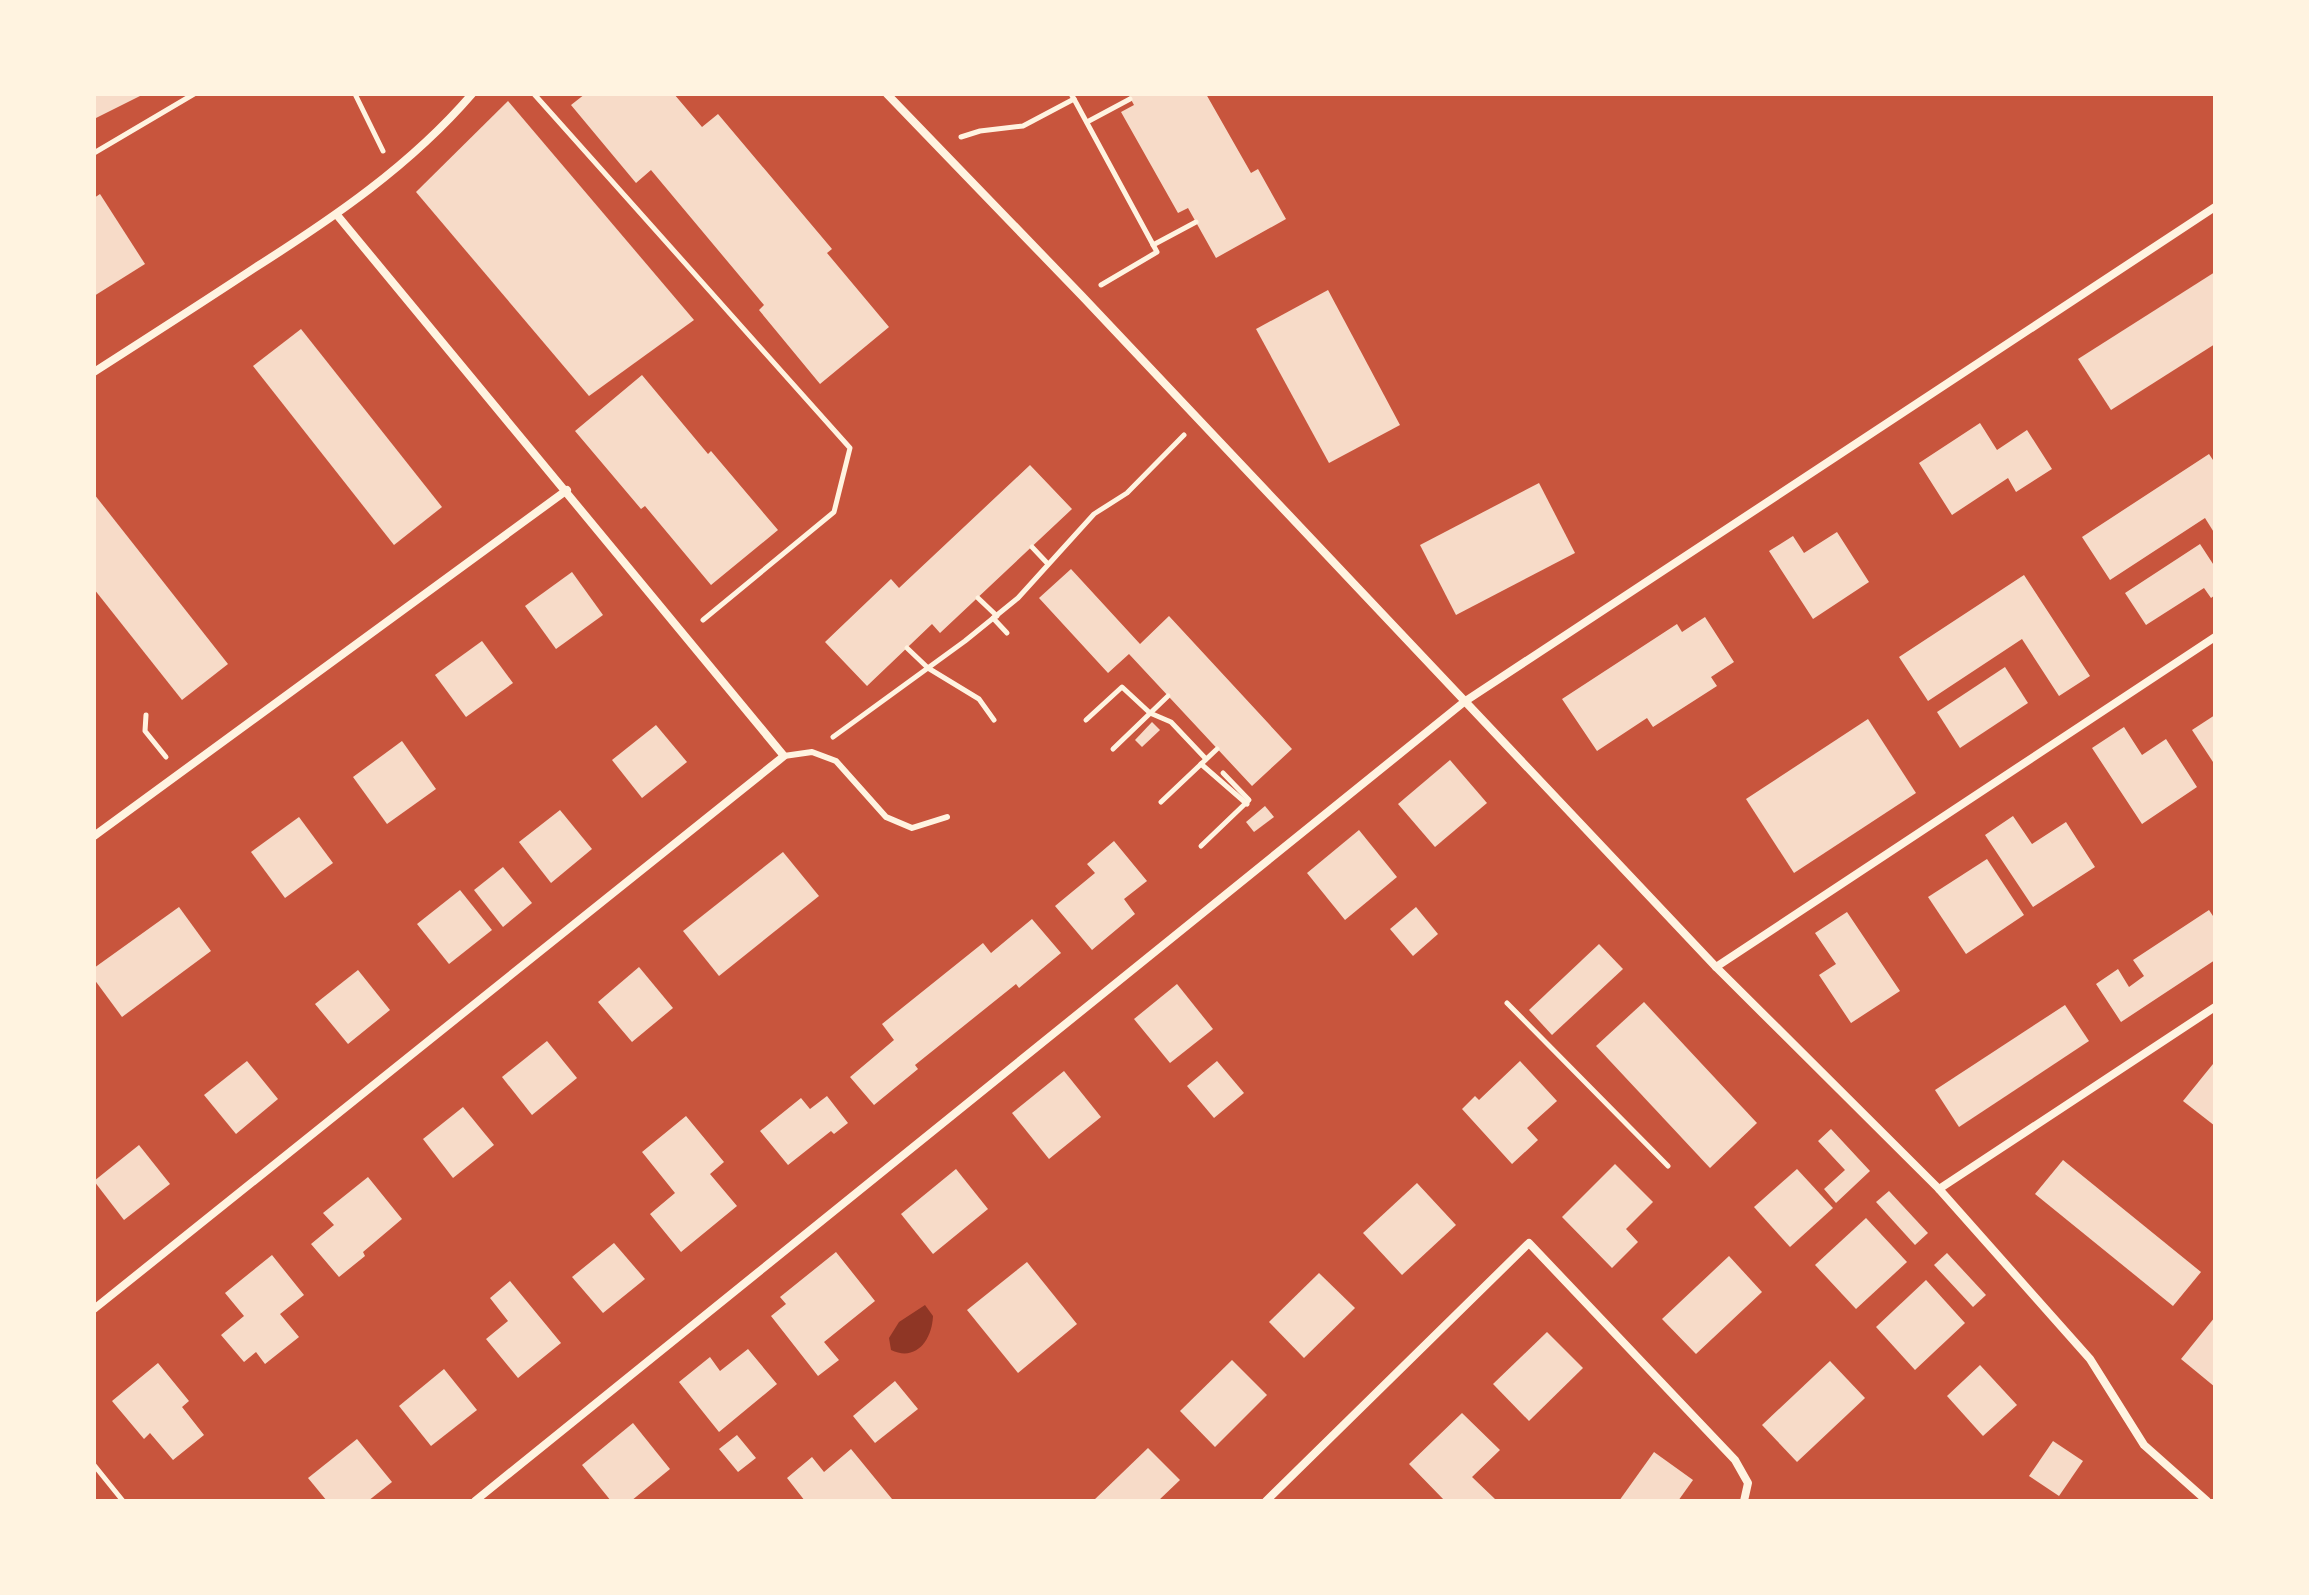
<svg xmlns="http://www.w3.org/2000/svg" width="2309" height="1595" viewBox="0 0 2309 1595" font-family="'DejaVu Sans',sans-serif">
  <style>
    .water { fill: #8f3625 }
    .building { fill: #f7dbc8 }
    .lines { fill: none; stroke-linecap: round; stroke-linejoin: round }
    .path { stroke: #fff3e0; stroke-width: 5 }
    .service { stroke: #fff3e0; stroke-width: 6 }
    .minor { stroke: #fff3e0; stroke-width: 8 }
  </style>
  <rect width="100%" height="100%" fill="#c8553d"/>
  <!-- water -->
  <path class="water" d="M925,1305L933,1316C932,1340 916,1362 891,1350L889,1338L899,1322Z"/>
  <!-- building -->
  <g class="building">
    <polygon points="94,94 144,94 94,119"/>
    <polygon points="585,94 674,94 702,127 718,114 832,249 827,253 889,327 820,384 759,310 764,305 651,170 636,183 571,105"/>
    <polygon points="1128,94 1206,94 1251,173 1258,169 1286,219 1216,258 1188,208 1178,213 1121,112 1134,105"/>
    <polygon points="508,101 694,320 589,396 416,192"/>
    <polygon points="100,194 145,264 94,296 94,198"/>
    <polygon points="2215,272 2215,344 2111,410 2078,359"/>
    <polygon points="1328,290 1400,425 1329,463 1256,329"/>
    <polygon points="301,329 442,507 394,545 253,366"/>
    <polygon points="642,375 708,454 711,451 778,530 711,585 645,506 641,509 575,431"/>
    <polygon points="1980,423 1997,450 2027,430 2052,469 2016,492 2008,478 1952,515 1919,463"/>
    <polygon points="2209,454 2215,463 2215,534 2205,518 2110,580 2082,537"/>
    <polygon points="1030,465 1072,509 940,633 932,624 867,686 825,642 891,579 899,588"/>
    <polygon points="1539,483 1575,553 1456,615 1420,545"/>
    <polygon points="94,494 228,664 182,700 94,589"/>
    <polygon points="1837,532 1869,582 1813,619 1769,551 1793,536 1804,553"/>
    <polygon points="2200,544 2215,567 2215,595 2211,598 2204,588 2146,625 2125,593"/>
    <polygon points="1071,569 1140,644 1169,616 1292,749 1252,786 1129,654 1108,673 1039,598"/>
    <polygon points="572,572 603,615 556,649 525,606"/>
    <polygon points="2024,575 2090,676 2059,696 2022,639 1928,701 1899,657"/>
    <polygon points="1705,617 1734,662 1711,677 1717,686 1653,727 1647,718 1597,751 1562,699 1677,624 1682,632"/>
    <polygon points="482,641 513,683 466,717 435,675"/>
    <polygon points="2005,667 2028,703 1960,748 1937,712"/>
    <polygon points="2215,715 2215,765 2192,730"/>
    <polygon points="1868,719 1916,793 1794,873 1746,799"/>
    <polygon points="1152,722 1160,730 1142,747 1135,740"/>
    <polygon points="656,725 687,762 642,798 612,760"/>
    <polygon points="2124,727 2142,755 2166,739 2197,787 2142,824 2092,748"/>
    <polygon points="402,741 436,789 387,824 353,777"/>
    <polygon points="1450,760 1487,803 1435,847 1398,804"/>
    <polygon points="1265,806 1274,817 1254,832 1246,822"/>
    <polygon points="560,810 592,849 551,883 519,842"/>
    <polygon points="2013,816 2032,844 2066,822 2095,867 2033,907 1985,835"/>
    <polygon points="299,817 333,863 285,898 251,852"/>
    <polygon points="1359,830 1397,877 1345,920 1307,873"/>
    <polygon points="1114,841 1147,881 1124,899 1135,914 1092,950 1055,906 1095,873 1087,864"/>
    <polygon points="783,852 819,896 719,976 683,931"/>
    <polygon points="1987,859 2024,915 1966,954 1928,897"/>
    <polygon points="503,867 532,903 503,927 474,890"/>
    <polygon points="460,890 492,930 449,964 417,924"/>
    <polygon points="179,907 211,951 122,1017 94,979 94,968"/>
    <polygon points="1416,907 1438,934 1413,956 1390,929"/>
    <polygon points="2209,910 2215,919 2215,960 2121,1022 2096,984 2118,969 2129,987 2144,976 2133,960"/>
    <polygon points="1847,912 1900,991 1851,1023 1819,975 1836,964 1815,933"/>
    <polygon points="1032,919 1061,953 1019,988 1016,984 915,1065 918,1069 874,1105 850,1077 894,1040 882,1024 983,943 991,953"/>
    <polygon points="1599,944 1623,969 1552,1035 1529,1010"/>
    <polygon points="639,967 673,1008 632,1042 598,1002"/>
    <polygon points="358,970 390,1010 348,1044 315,1004"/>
    <polygon points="1177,984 1213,1029 1170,1063 1134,1019"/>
    <polygon points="1644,1002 1757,1123 1710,1168 1596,1046"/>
    <polygon points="2065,1005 2089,1041 1959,1127 1935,1090"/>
    <polygon points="547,1041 577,1078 532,1115 502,1077"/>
    <polygon points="247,1061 278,1099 236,1134 204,1095"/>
    <polygon points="1217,1061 1244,1093 1214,1118 1187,1086"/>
    <polygon points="1520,1061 1557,1101 1527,1128 1538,1140 1512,1164 1462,1109 1475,1096 1479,1100"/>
    <polygon points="2213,1064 2215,1066 2215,1126 2183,1101"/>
    <polygon points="1064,1071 1101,1117 1049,1159 1012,1113"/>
    <polygon points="827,1096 848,1123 834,1134 831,1131 788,1165 760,1131 801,1098 810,1109"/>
    <polygon points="463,1107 494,1145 453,1178 423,1139"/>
    <polygon points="686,1116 724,1162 710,1174 737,1206 681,1252 650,1214 675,1193 642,1152"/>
    <polygon points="1831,1129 1870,1171 1836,1203 1824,1189 1845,1170 1818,1141"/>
    <polygon points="139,1145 170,1184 124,1220 94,1181"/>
    <polygon points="2063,1160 2201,1272 2173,1306 2035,1194"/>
    <polygon points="1615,1164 1653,1202 1626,1229 1638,1242 1612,1268 1562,1217"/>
    <polygon points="956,1169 988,1209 933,1254 901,1214"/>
    <polygon points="1797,1169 1833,1208 1790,1247 1754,1207"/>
    <polygon points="368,1177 402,1219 363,1252 365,1256 339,1277 311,1244 334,1225 323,1213"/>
    <polygon points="1417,1183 1456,1225 1402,1275 1363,1233"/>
    <polygon points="1889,1191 1928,1233 1915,1245 1876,1202"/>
    <polygon points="1866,1218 1907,1262 1856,1309 1815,1265"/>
    <polygon points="614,1243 645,1279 603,1313 572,1277"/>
    <polygon points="836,1252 875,1301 824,1342 839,1360 818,1376 771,1316 786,1304 780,1297"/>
    <polygon points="1947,1253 1986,1295 1973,1307 1934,1265"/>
    <polygon points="272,1255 304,1295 280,1314 299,1337 265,1364 256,1352 244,1362 221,1335 244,1316 225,1293"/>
    <polygon points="1729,1256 1762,1292 1696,1354 1662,1319"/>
    <polygon points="1027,1262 1077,1324 1018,1373 967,1310"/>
    <polygon points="1319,1273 1355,1308 1304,1358 1269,1322"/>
    <polygon points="1926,1280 1965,1323 1915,1370 1876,1327"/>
    <polygon points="510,1281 561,1343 518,1378 486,1339 508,1321 490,1298"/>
    <polygon points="2215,1317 2215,1387 2181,1359"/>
    <polygon points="1547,1332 1583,1368 1529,1421 1493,1384"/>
    <polygon points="748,1349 777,1384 719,1432 679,1382 710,1357 720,1371"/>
    <polygon points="1232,1360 1267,1395 1215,1447 1180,1411"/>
    <polygon points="1830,1361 1865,1398 1797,1462 1762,1425"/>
    <polygon points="158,1363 189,1401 182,1407 204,1435 173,1460 150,1433 144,1439 112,1401"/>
    <polygon points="1980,1365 2017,1405 1983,1436 1947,1396"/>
    <polygon points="444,1369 477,1410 431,1446 399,1406"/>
    <polygon points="895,1381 918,1409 875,1443 853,1416"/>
    <polygon points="1462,1413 1500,1450 1472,1477 1495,1499 1493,1501 1445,1501 1409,1464"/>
    <polygon points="633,1423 670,1469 631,1501 611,1501 582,1465"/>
    <polygon points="737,1435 756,1458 738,1472 719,1449"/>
    <polygon points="357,1439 392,1482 368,1501 327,1501 308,1478"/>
    <polygon points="2053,1441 2083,1461 2059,1496 2029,1476"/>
    <polygon points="1148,1448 1180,1480 1158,1501 1093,1501"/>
    <polygon points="851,1449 892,1499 889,1501 805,1501 787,1478 812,1457 824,1472"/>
    <polygon points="1654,1452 1693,1480 1678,1501 1619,1501"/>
  </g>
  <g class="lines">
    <!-- path -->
    <g class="path">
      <polyline points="355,94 383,151"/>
      <polyline points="534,94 850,448 834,512 703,620"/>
      <polyline points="1074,99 1157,252 1101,285"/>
      <polyline points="1087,122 1130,99"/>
      <polyline points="961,137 980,131 1023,126 1074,99 1071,94"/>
      <polyline points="94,153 194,94"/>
      <polyline points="1153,245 1196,222"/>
      <polyline points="1032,547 1048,564"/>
      <polyline points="978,598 997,616"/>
      <polyline points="993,618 1007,633"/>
      <polyline points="907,648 928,668 979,699 994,720"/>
      <polyline points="146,715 145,731 166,757"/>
      <polyline points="1086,720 1122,687 1150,713 1171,722 1206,759"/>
      <polyline points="833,737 965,641 1018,598 1094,514 1127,493 1184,435"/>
      <polyline points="1113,749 1168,696"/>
      <polyline points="1201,764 1247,804"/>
      <polyline points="1161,802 1217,749"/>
      <polyline points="1201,846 1249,800 1223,773"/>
      <polyline points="1507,1003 1668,1166"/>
      <polyline points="94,1465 123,1501"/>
    </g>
    <!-- service -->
    <polyline class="service" points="784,756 812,752 836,761 886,817 912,828 947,817"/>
    <!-- minor -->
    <g class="minor">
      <polyline points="887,94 1082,296 1716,967 1939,1189 2090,1359 2144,1445 2207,1501"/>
      <path d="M94,372C147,338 200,304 253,269C333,218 410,166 472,94"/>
      <polyline points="94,836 567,490"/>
      <polyline points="1716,967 2215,637"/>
      <polyline points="1939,1189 2215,1007"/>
      <polyline points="94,1309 784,756 337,215"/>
      <polyline points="475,1501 1464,702 2215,207"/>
      <polyline points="1266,1501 1529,1243 1735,1460 1748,1483 1744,1501"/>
    </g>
  </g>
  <!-- border -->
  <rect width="2309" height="1595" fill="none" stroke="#fff3e0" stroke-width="192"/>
</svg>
